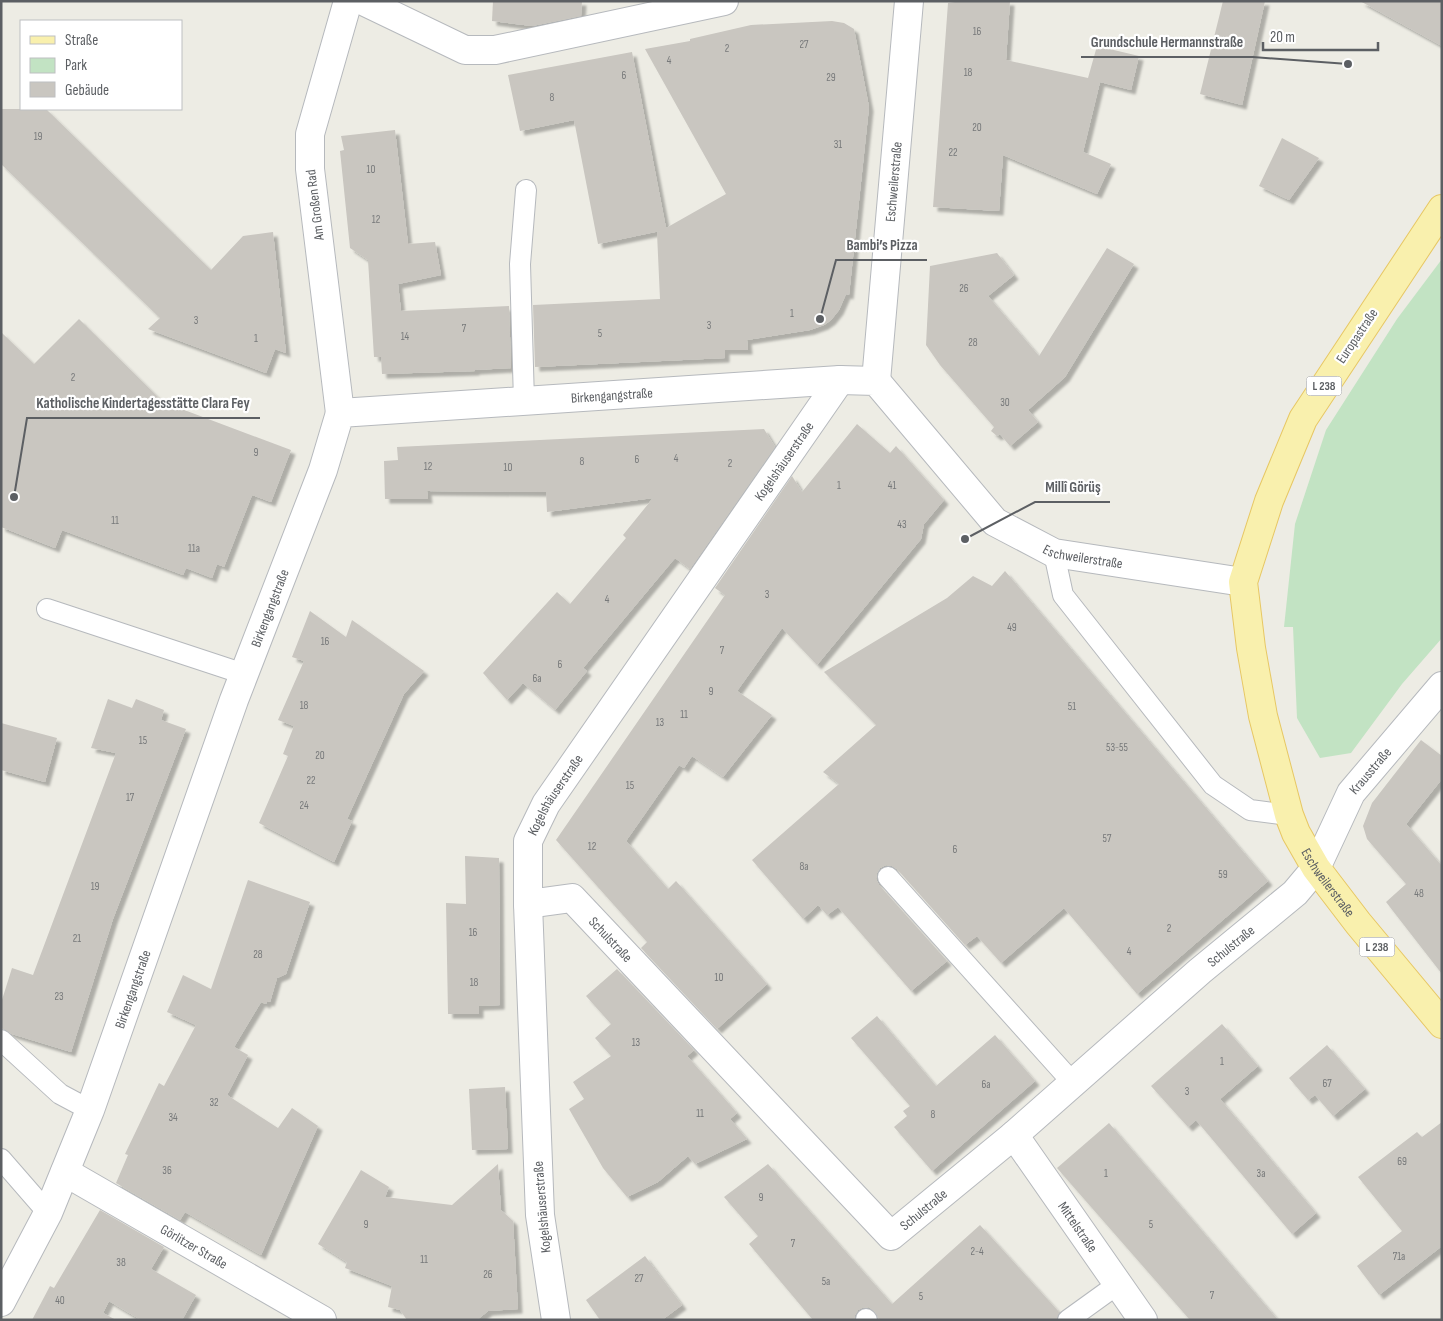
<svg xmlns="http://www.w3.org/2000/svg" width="1443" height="1321" viewBox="0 0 1443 1321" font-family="'Sofia Sans Condensed',sans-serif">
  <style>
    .green { fill: #c2e3c3 }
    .building { fill: #c9c6c0; filter: url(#shadow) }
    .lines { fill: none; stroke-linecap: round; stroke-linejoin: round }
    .service-casing { stroke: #b6b9bd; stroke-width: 22 }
    .minor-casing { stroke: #b6b9bd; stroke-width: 30 }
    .tertiary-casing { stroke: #b6b9bd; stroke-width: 30 }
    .primary-casing { stroke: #e7c763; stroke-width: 30 }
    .service { stroke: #fff; stroke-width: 20 }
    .minor { stroke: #fff; stroke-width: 28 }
    .tertiary { stroke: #fff; stroke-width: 28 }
    .primary { stroke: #f9f0ad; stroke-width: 28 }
    .labels { text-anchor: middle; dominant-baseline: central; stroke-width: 4.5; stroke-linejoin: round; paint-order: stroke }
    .number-label { font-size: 11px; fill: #77797a }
    .shield { fill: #fff; stroke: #8d8f92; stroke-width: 1 }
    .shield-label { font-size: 12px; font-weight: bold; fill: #5c5f63 }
    .street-label { font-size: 14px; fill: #5c5f63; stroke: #fff }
    .leader { fill: none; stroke: #5c5f63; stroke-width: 2 }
    .callout-dot { fill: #5c5f63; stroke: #fff; stroke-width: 2 }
    .callout-label { font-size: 15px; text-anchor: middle; font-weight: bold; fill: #5c5f63; stroke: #fff; stroke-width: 4.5; stroke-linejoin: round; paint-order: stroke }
  </style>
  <defs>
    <filter id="shadow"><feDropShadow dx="4.5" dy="4.5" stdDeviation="1" flood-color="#0004"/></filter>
  </defs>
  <rect width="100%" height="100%" fill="#edece4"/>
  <!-- green -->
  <polygon class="green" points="1442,259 1442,638 1402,684 1351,753 1320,758 1297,718 1293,627 1284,627 1295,524 1326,430 1397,319"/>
  <!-- building -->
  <g class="building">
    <polygon points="493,1 582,1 581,16 532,26 492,21"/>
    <polygon points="962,1 1010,1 1006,60 1088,78 1097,46 1139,56 1131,90 1100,82 1083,152 1111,164 1097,194 1003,155 999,211 933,207 948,3"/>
    <polygon points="1223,1 1265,1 1242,105 1200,94"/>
    <polygon points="1360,1 1442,1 1442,46"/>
    <polygon points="832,21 844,23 854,29 869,107 849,295 846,294 839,310 831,320 824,325 810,330 747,340 748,350 725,350 725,358 535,367 533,305 660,299 657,233 660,231 598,244 574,120 520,131 508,75 632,52 666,228 726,194 645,49 690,41 690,39 751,25"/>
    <polygon points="1,109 46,109 211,270 243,236 273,232 286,353 275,349 266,373 148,329 160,318 1,164"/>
    <polygon points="395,130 408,244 435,242 441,275 398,284 401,311 509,306 511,368 475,370 475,371 382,374 381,357 374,357 368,260 350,248 340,151 344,150 341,136"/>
    <polygon points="1282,138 1319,158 1289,200 1259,186"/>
    <polygon points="1107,248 1134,264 1065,377 1028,410 1038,422 1010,446 1000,434 997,436 991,431 994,427 940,365 926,345 930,266 997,253 1014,275 988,296 1039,356"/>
    <polygon points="79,319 163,402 291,450 271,502 252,495 224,567 217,564 212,578 186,568 183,575 62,530 55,548 1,527 1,332 34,364"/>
    <polygon points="857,424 890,453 896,446 944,500 924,524 921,539 817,665 782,628 737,691 772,715 723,777 692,756 684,768 679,765 626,841 668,889 676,881 767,984 717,1029 641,948 647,942 556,840 725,595 715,588 792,476 802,492"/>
    <polygon points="764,429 775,447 690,569 675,558 583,668 587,671 555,710 523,683 507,700 483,673 557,592 570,604 626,538 623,535 653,498 547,512 546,492 427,491 428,499 385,499 384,461 398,460 397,447"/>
    <polygon points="1005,571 1268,881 1137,994 1064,908 1001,963 977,936 965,945 897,869 892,866 886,865 880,868 877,873 876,879 879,885 947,961 911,991 838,907 827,915 818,905 803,919 752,860 839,784 823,772 876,725 824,672 947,598 973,576 992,586"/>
    <polygon points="310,611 346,637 352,620 424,671 404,694 347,819 352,821 334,862 259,823 288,756 283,754 294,726 278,720 304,661 292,657"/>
    <polygon points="108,699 132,708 136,699 164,710 161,720 186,729 113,919 71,1052 12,1034 1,1028 1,1003 12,968 33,975 116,753 91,748"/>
    <polygon points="1,723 57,738 45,782 1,770"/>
    <polygon points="1421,740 1442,756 1442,779 1406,824 1442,866 1442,974 1386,902 1406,884 1367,839 1363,826 1372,803"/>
    <polygon points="465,856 499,858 500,1005 479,1006 479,1014 448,1014 446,903 466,904"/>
    <polygon points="248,880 310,902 286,974 277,978 270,1002 267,1001 266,1004 261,1002 234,1047 248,1055 227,1095 278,1128 292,1108 318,1126 261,1255 185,1212 180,1220 116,1183 128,1155 125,1154 159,1083 164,1086 196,1025 167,1012 183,975 211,989"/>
    <polygon points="617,969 694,1050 687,1056 737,1113 730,1119 747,1139 695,1164 688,1156 658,1182 627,1197 603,1168 569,1109 584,1099 573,1082 611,1056 595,1038 611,1024 586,996"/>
    <polygon points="877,1016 936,1086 995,1035 1035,1081 932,1171 894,1127 907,1116 903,1111 910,1106 851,1038"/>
    <polygon points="1222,1024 1258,1066 1220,1099 1316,1213 1292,1234 1196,1120 1188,1127 1151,1086"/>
    <polygon points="1327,1045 1365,1089 1333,1116 1315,1095 1308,1100 1289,1078"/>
    <polygon points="505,1087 508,1149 472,1150 469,1089"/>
    <polygon points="1442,1122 1442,1246 1379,1295 1357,1266 1402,1231 1358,1177 1417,1132 1422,1137"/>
    <polygon points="1109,1123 1197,1225 1278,1320 1190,1320 1057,1168"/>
    <polygon points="498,1164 501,1210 513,1221 518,1309 488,1311 477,1320 407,1320 400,1310 388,1307 392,1286 345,1268 347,1262 318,1244 361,1170 389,1187 385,1197 452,1205"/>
    <polygon points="768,1164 892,1304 980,1225 1059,1312 1056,1320 879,1320 875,1312 869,1307 862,1308 858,1310 855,1315 854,1320 813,1320 749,1244 758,1236 724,1197"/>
    <polygon points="100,1210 164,1247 151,1269 196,1295 182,1320 141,1320 109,1301 103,1313 116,1320 32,1320 50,1286 54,1288"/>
    <polygon points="645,1256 682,1305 662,1320 600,1320 586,1300"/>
  </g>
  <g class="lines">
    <!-- service casing -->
    <g class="service-casing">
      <g id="service">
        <polyline points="524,401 520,264 526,190"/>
        <polyline points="1054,553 1063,595 1213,785 1250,810 1289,815"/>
        <polyline points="47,609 244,674"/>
        <polyline points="888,877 1073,1083"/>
        <polyline points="1,1040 60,1094 90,1110"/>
        <polyline points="1,1159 48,1213"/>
        <polyline points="866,1319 867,1320"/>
        <polyline points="1068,1320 1118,1284"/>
      </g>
    </g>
    <!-- minor casing -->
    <g class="minor-casing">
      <g id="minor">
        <polyline points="363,1 465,50 495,50 724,1"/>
        <path id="s1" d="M876,381L909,1"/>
        <polyline points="340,413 310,169 310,134 348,1"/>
        <path id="s2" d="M528,904L572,898L891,1236L1014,1135L1200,971L1295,893L1316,868L1351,793L1442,686"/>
        <path id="s3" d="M1014,1135L1143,1320"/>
        <path id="s4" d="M65,1172L322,1320"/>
        <path id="s5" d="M556,1320L540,1215L528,904V841L546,804L840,380"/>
      </g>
    </g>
    <!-- tertiary casing -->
    <g class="tertiary-casing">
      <g id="tertiary">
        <path id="s6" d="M1,1302L48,1213L90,1110L234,700L323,470L340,413L840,380L876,381L995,522L1054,553L1243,582"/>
      </g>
    </g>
    <!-- primary casing -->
    <g class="primary-casing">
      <g id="primary">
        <path id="s7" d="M1442,209L1303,419L1269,501L1243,582L1251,648L1263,716L1289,815L1296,833L1316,868L1358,923L1442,1024"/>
      </g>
    </g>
    <!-- service -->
    <use href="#service" class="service"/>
    <!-- minor -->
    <use href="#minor" class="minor"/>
    <!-- tertiary -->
    <use href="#tertiary" class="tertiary"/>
    <!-- primary -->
    <use href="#primary" class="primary"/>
  </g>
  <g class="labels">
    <!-- number labels -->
    <g class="number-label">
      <text x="977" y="31">16</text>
      <text x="804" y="44">27</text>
      <text x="727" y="48">2</text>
      <text x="669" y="60">4</text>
      <text x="968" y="72">18</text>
      <text x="624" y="75">6</text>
      <text x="831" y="77">29</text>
      <text x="552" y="97">8</text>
      <text x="977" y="127">20</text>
      <text x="38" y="136">19</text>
      <text x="838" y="144">31</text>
      <text x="953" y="152">22</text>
      <text x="371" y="169">10</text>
      <text x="376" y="219">12</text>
      <text x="964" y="288">26</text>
      <text x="792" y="313">1</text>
      <text x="196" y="320">3</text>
      <text x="709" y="325">3</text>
      <text x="464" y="328">7</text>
      <text x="600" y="333">5</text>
      <text x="405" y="336">14</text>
      <text x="256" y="338">1</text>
      <text x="973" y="342">28</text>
      <text x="73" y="377">2</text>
      <text x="1005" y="402">30</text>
      <text x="256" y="452">9</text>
      <text x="676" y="458">4</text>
      <text x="637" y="459">6</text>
      <text x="582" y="461">8</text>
      <text x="730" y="463">2</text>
      <text x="428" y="466">12</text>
      <text x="508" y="467">10</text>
      <text x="839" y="485">1</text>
      <text x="892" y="485">41</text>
      <text x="115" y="520">11</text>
      <text x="902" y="524">43</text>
      <text x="194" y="548">11a</text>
      <text x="767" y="594">3</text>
      <text x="607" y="599">4</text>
      <text x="1012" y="627">49</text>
      <text x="325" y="641">16</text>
      <text x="722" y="650">7</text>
      <text x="560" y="664">6</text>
      <text x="537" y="678">6a</text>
      <text x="711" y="691">9</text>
      <text x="304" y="705">18</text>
      <text x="1072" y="706">51</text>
      <text x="684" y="714">11</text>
      <text x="660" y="722">13</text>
      <text x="143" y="740">15</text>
      <text x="1117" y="747">53-55</text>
      <text x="320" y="755">20</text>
      <text x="311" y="780">22</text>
      <text x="630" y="785">15</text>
      <text x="130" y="797">17</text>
      <text x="304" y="805">24</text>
      <text x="1107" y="838">57</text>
      <text x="592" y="846">12</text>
      <text x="955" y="849">6</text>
      <text x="804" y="866">8a</text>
      <text x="1223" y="874">59</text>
      <text x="95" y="886">19</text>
      <text x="1419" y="893">48</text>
      <text x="1169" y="928">2</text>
      <text x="473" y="932">16</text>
      <text x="77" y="938">21</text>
      <text x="1129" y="951">4</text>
      <text x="258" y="954">28</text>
      <text x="719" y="977">10</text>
      <text x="474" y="982">18</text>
      <text x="59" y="996">23</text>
      <text x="636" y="1042">13</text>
      <text x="1222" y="1061">1</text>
      <text x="1327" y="1083">67</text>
      <text x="986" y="1084">6a</text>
      <text x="1187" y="1091">3</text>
      <text x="214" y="1102">32</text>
      <text x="700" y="1113">11</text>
      <text x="933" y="1114">8</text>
      <text x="173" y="1117">34</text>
      <text x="1402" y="1161">69</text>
      <text x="167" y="1170">36</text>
      <text x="1106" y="1173">1</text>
      <text x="1261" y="1173">3a</text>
      <text x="761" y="1197">9</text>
      <text x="366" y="1224">9</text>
      <text x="1151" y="1224">5</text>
      <text x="793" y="1243">7</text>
      <text x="977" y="1251">2-4</text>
      <text x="1399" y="1256">71a</text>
      <text x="424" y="1259">11</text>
      <text x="121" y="1262">38</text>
      <text x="488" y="1274">26</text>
      <text x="639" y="1278">27</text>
      <text x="826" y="1281">5a</text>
      <text x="1212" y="1295">7</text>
      <text x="921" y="1296">5</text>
      <text x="60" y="1300">40</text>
    </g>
    <!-- shield labels -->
    <g class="shield">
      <rect x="1306.5" y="376.5" width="35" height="19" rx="4"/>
      <rect x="1359.5" y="937.5" width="35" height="19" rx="4"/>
    </g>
    <g class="shield-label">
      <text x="1324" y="386">L 238</text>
      <text x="1377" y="947">L 238</text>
    </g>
    <!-- street labels -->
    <g class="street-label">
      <text stroke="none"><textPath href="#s1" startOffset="200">Eschweilerstraße</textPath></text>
      <text transform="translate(315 205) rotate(-97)">Am Großen Rad</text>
      <text transform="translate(1357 336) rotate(-56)">Europastraße</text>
      <text stroke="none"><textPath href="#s6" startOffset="1225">Birkengangstraße</textPath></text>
      <text stroke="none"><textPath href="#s5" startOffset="939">Kogelshäuserstraße</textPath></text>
      <text stroke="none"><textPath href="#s6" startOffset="1770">Eschweilerstraße</textPath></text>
      <text stroke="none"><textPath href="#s6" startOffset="745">Birkengangstraße</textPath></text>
      <text stroke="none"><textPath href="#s2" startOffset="1184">Krausstraße</textPath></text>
      <text stroke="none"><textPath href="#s5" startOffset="534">Kogelshäuserstraße</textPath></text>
      <text stroke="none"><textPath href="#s7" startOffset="742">Eschweilerstraße</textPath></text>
      <text stroke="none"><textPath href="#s2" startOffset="101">Schulstraße</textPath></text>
      <text stroke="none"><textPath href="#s2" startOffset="956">Schulstraße</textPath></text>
      <text stroke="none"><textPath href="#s6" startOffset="340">Birkengangstraße</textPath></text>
      <text transform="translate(542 1207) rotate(-95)">Kogelshäuserstraße</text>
      <text stroke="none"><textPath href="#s2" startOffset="551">Schulstraße</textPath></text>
      <text stroke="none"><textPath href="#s3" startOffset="112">Mittelstraße</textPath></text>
      <text stroke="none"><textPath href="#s4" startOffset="149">Görlitzer Straße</textPath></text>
    </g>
  </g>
  <!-- callouts -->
  <path class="leader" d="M1348 64L1253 57H1081M820 319L836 260H927M14 497L27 418H260M965 539L1035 502H1110"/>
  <g class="callout-dot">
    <circle cx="1348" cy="64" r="5"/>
    <circle cx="820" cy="319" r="5"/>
    <circle cx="14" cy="497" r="5"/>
    <circle cx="965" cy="539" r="5"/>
  </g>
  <g class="callout-label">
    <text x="1167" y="47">Grundschule Hermannstraße</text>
    <text x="882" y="250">Bambi’s Pizza</text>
    <text x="143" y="408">Katholische Kindertagesstätte Clara Fey</text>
    <text x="1073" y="492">Millî Görüş</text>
  </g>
  <!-- border -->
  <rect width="1443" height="1321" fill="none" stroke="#5c5f63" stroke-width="5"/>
  <!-- legend -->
  <rect x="20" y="20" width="162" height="90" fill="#ffffff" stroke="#bebfc1"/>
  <rect x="30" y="36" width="25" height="8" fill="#f9f0ad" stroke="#bebfc1"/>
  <text x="65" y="45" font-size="15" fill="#5c5f63">Straße</text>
  <rect x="30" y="58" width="25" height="15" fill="#c2e3c3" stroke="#bebfc1"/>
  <text x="65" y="70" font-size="15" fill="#5c5f63">Park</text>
  <rect x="30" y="82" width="25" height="15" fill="#c9c6c0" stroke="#bebfc1"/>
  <text x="65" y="95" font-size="15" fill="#5c5f63">Gebäude</text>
  <!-- scale -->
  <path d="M1263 42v8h115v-8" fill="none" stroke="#5c5f63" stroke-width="2.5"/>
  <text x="1270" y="42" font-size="15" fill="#5c5f63" stroke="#ffffff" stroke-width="4" paint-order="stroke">20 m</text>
</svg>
